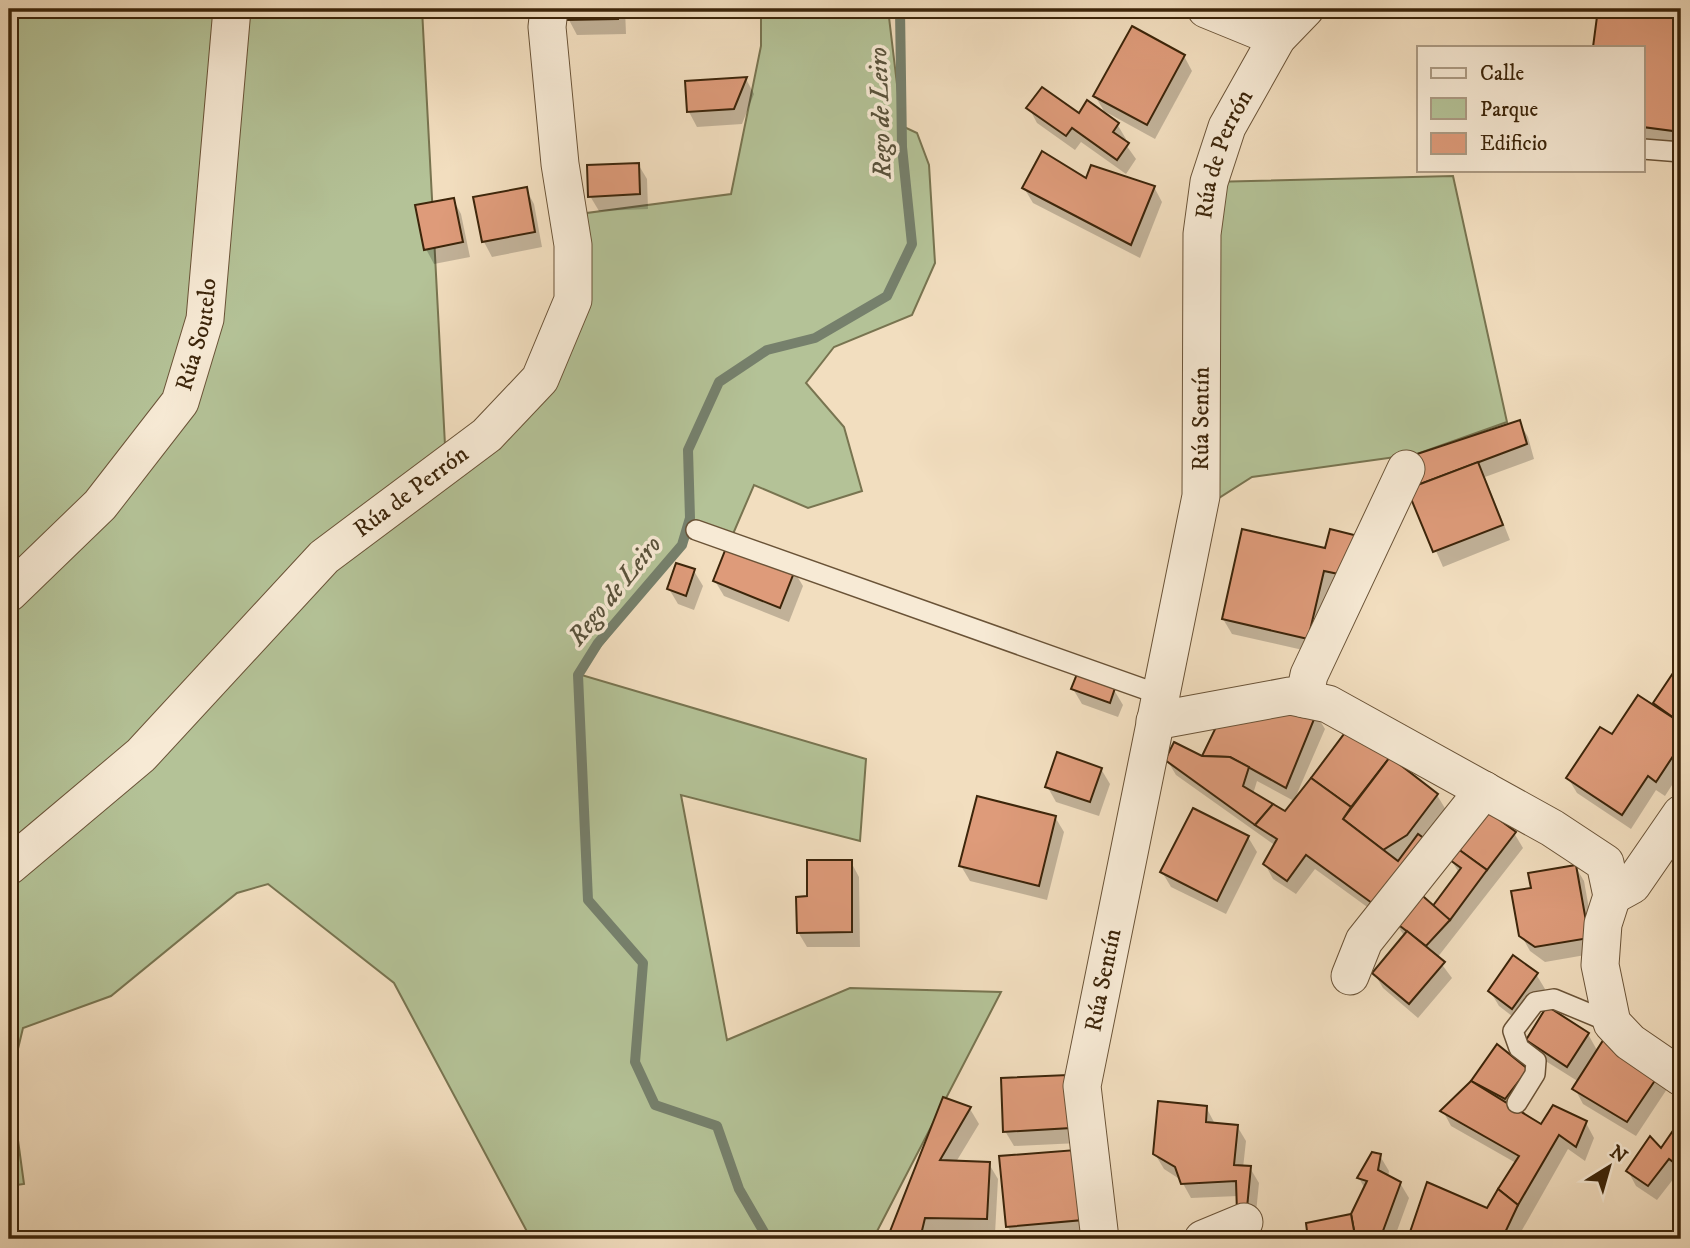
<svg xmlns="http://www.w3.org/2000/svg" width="1690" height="1248" viewBox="0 0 1690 1248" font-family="'IM FELL DW Pica',serif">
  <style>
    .green { fill: #b4c297; stroke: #787450; stroke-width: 2 }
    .shadow { fill: #0003; fill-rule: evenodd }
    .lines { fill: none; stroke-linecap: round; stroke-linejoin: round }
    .stream { stroke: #76806c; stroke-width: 10 }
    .building { fill: #de9b7a; stroke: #3c250a; stroke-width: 2 }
    .lane-casing { stroke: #6a5337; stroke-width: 22 }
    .street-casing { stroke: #6a5337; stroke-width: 39 }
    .lane { stroke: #f7ead5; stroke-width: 19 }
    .street { stroke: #f7ead5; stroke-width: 37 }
    .labels { text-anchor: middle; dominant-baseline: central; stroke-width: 7; stroke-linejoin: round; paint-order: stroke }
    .street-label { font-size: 24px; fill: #3c250a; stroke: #f7ead5 }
    .water-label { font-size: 26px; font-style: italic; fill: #59523b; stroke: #f7ead5 }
  </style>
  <rect width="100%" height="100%" fill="#f2debf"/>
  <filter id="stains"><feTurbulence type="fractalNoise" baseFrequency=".00286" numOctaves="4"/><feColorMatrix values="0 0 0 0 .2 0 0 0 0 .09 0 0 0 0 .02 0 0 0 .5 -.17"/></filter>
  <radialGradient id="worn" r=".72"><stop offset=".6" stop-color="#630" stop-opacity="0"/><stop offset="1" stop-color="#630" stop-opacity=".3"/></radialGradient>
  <!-- green -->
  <g class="green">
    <polygon points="9,9 422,9 446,464 487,435 573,300 587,213 731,194 761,46 761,9 888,9 902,126 917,133 929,165 935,263 912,315 834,347 806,383 844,427 862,491 808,508 754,485 733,534 690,518 682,545 578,674 866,759 860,841 681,795 727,1040 850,988 1001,992 873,1239 531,1239 394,983 268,884 237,893 111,996 23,1028 10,1082 24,1184 9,1186"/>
    <polygon points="1453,176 1507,422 1417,454 1252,477 1197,512 1209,182"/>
  </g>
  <!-- shadow -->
  <g class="shadow">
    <polygon points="568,9 625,9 626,34 577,35 569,20"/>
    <polygon points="1264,9 1288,9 1283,18"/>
    <polygon points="1600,9 1681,9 1681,152 1643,148 1643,47 1594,47"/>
    <polygon points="1184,56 1192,71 1155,139 1104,111 1095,96"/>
    <polygon points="746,79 754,94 742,124 697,127 689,112"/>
    <polygon points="1029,108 1117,124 1126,139 1124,142 1136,159 1126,174 1081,142 1075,150 1037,123"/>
    <polygon points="638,164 647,179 648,209 599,211 590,196"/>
    <polygon points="1087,180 1154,187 1162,202 1140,258 1033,203 1024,188"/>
    <polygon points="526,189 534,204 542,247 492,257 484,242"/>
    <polygon points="453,199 461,214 470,257 434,264 426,249"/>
    <polygon points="1519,422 1528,437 1534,459 1485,477 1510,540 1443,567 1409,489"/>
    <polygon points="1357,537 1316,653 1232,634 1223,619 1327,550"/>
    <polygon points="694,571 703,586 694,610 678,604 669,589"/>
    <polygon points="794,571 803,586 789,622 724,596 715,581"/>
    <polygon points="1681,665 1681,771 1665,796 1656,790 1631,829 1577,793 1568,778 1612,737 1653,705"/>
    <polygon points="1073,689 1114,690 1123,705 1118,717 1082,704"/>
    <path d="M1316,714L1325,729L1296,796L1350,728L1437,795L1446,810L1385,920L1315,869L1296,894L1273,879L1265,864L1276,846L1176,775L1167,760L1203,759ZM1257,781L1294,801L1285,813L1253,794Z"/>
    <polygon points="1101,769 1110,784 1099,816 1056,802 1047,786"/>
    <polygon points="1055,817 1064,832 1047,900 970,881 961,866"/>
    <polygon points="1514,833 1523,848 1437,958 1452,978 1418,1018 1383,988 1374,973 1405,937 1393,919 1432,909 1459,873 1452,861"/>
    <polygon points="1248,837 1257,852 1226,914 1171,887 1162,872"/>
    <polygon points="851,862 859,877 860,947 807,947 798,932 809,898"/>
    <polygon points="1575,866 1584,881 1597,953 1545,962 1530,951 1521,935 1533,889"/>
    <polygon points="1536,974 1545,989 1521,1023 1499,1006 1490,991"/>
    <polygon points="1588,1034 1598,1052 1609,1034 1667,1089 1636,1136 1583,1104 1575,1089 1579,1082 1536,1055 1528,1040"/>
    <polygon points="1497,1046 1526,1070 1516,1110 1542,1126 1586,1123 1594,1138 1585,1161 1568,1149 1517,1239 1410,1239 1488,1210 1516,1163 1451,1126 1443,1111 1472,1082"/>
    <polygon points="1067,1077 1079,1143 1014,1146 1005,1131"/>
    <polygon points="944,1099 970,1109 979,1124 956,1162 989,1164 998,1179 995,1234 933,1232 932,1239 889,1239"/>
    <polygon points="1206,1107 1215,1124 1237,1126 1246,1141 1243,1168 1250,1168 1259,1183 1255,1223 1238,1196 1191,1198 1181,1180 1164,1169 1155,1154"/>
    <polygon points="1681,1122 1681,1175 1678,1173 1657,1200 1636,1186 1628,1171 1661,1150"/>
    <polygon points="1075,1152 1091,1235 1015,1239 1008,1227"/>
    <polygon points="1380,1156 1389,1171 1388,1177 1400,1183 1409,1198 1394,1239 1310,1239 1308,1224 1352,1215 1365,1189 1359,1178"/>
  </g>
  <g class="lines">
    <!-- stream -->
    <polyline class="stream" points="768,1239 739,1189 717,1126 655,1105 635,1062 643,963 588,900 578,675 598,643 682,545 690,518 688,450 719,382 767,350 815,338 887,296 912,244 902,147 900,9"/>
  </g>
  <!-- building -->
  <g class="building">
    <polygon points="567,9 618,9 618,19 567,20"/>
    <polygon points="1598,9 1681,9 1681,132 1643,127 1643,47 1593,47"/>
    <polygon points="1132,26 1185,55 1147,125 1093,96"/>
    <polygon points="747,77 734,109 687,112 685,81"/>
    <polygon points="1042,87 1079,113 1087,100 1119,123 1113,132 1129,143 1117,160 1072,128 1066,136 1026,108"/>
    <polygon points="1042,151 1086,178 1091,165 1155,186 1131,245 1022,188"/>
    <polygon points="639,163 640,194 588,197 587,165"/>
    <polygon points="527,187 535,232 482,242 473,197"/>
    <polygon points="454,198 463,242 424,250 415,205"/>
    <polygon points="1520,420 1527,444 1407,489 1417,454"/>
    <polygon points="1478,462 1503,525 1433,552 1407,489"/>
    <polygon points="1242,529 1325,548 1330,529 1358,536 1348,576 1324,571 1308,639 1222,619"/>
    <polygon points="728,543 795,570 780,608 713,581"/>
    <polygon points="676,563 695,569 686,596 667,589"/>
    <polygon points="1681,661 1681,723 1653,703"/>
    <polygon points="1077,674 1115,688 1110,703 1071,689"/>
    <polygon points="1638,695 1681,723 1681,744 1656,782 1648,776 1622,815 1566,778 1600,727 1612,734"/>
    <polygon points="1277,709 1317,712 1286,788 1230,757 1202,756 1217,725"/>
    <polygon points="1350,726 1390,757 1351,807 1311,778"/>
    <polygon points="1174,742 1202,756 1230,757 1249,767 1243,786 1273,804 1255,825 1165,760"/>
    <polygon points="1057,752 1102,768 1090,802 1045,787"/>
    <polygon points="1390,757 1438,794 1407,835 1383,850 1343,819"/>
    <polygon points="1311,778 1351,807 1343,819 1398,861 1418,834 1429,842 1376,906 1306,855 1287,881 1263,864 1277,839 1255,825 1273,804 1285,811"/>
    <polygon points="977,796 1056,816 1039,886 959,866"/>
    <polygon points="1193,808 1249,836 1217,901 1160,872"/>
    <polygon points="1486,810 1516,832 1487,870 1458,849"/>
    <polygon points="1458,849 1487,870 1450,920 1432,907 1461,868 1450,860"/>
    <polygon points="807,860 852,860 852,932 797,933 796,897 807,896"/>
    <polygon points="1576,865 1589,938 1535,947 1519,936 1511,891 1531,888 1528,873"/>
    <polygon points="1416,890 1450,920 1426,946 1391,919"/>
    <polygon points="1407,931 1445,962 1409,1004 1372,973"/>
    <polygon points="1513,955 1538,973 1512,1009 1488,991"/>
    <polygon points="1547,1006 1589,1033 1567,1067 1526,1040"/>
    <polygon points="1609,1031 1660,1073 1627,1122 1572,1089"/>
    <polygon points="1497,1044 1528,1069 1505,1099 1471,1081"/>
    <polygon points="1068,1075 1071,1128 1003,1132 1001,1078"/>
    <polygon points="1471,1081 1541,1124 1553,1105 1587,1121 1576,1147 1559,1135 1518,1205 1498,1189 1519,1156 1440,1111"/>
    <polygon points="943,1097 971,1107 940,1160 990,1162 987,1219 925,1218 920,1239 887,1239"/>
    <polygon points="1158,1101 1207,1106 1206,1122 1238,1125 1234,1165 1251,1166 1247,1208 1237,1213 1236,1181 1181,1184 1175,1167 1153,1154"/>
    <polygon points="1681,1119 1681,1168 1669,1159 1648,1186 1626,1171 1650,1136 1661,1148"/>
    <polygon points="1076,1150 1083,1220 1006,1227 999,1156"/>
    <polygon points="1372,1152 1381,1154 1378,1170 1401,1182 1380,1239 1344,1239 1355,1236 1351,1214 1367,1181 1357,1178"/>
    <polygon points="1427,1182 1487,1208 1498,1189 1518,1205 1502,1239 1410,1239 1408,1238"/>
    <polygon points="1351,1214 1355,1236 1344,1239 1308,1239 1306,1223"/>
  </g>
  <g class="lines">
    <!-- lane casing -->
    <g class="lane-casing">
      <g id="lane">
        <polyline points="1643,149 1681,152"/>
        <polyline points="696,530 1161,695"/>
        <polyline points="1517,1103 1535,1074 1536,1061 1519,1048 1513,1031 1535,1002 1554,999 1612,1023"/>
      </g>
    </g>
    <!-- street casing -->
    <g class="street-casing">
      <g id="street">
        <polyline points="1206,9 1277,38"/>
        <path id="s1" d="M9,593L100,505L180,402L205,319L232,9"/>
        <polyline points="1304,699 1309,675 1406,469"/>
        <polyline points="1155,721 1290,696 1328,704 1552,828 1605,863 1612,896 1603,924 1600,965 1612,1023 1630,1042 1681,1077"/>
        <path id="s2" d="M9,866L141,755L324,557L487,435L540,379L573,300V245L560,164L547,27L549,9"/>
        <polyline points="1612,896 1632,885 1681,814"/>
        <polyline points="1350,976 1364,941 1484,790"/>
        <path id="s3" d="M1100,1239L1082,1086L1201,496L1202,234L1209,182L1227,127L1277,38L1305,9"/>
        <polyline points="1203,1239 1244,1222"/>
      </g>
    </g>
    <!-- lane -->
    <use href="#lane" class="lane"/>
    <!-- street -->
    <use href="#street" class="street"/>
  </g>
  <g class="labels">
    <!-- street labels -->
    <g class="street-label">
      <text stroke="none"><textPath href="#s3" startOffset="1101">Rúa de Perrón</textPath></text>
      <text stroke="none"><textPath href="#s1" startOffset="327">Rúa Soutelo</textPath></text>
      <text stroke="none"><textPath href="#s3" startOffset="833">Rúa Sentín</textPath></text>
      <text stroke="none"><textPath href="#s2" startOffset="551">Rúa de Perrón</textPath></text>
      <text stroke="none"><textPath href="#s3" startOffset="262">Rúa Sentín</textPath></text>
    </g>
    <!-- water labels -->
    <g class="water-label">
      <text transform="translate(881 113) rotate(-92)">Rego de Leiro</text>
      <text transform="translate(615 591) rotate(-51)">Rego de Leiro</text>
    </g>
  </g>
  <!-- margin -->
  <rect width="1690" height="1248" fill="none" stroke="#f2debf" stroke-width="35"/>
  <rect x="10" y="10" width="1669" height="1227" fill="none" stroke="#3c250a" stroke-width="3.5"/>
  <rect x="18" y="18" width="1655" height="1213" fill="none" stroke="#3c250a" stroke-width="2"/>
  <!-- legend -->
  <rect x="1417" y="46" width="228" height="126" fill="#f7ead5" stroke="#ac9b84" stroke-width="2"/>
  <rect x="1431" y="68" width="35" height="10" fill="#f7ead5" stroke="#ac9b84" stroke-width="2"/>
  <text x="1480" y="80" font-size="21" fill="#3c250a">Calle</text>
  <rect x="1431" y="98" width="35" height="21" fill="#b4c297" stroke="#ac9b84" stroke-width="2"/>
  <text x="1480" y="116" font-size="21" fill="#3c250a">Parque</text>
  <rect x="1431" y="133" width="35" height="21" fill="#de9b7a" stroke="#ac9b84" stroke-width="2"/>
  <text x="1480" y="150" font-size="21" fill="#3c250a">Edificio</text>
  <!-- north arrow -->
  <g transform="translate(1609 1167) rotate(37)" stroke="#f7ead5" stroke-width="5" paint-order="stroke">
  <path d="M0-5L12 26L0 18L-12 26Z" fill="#3c250a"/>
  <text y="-10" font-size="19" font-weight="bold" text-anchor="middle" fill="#3c250a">N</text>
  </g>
  <rect width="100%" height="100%" filter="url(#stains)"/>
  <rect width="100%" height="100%" fill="url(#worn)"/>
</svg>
